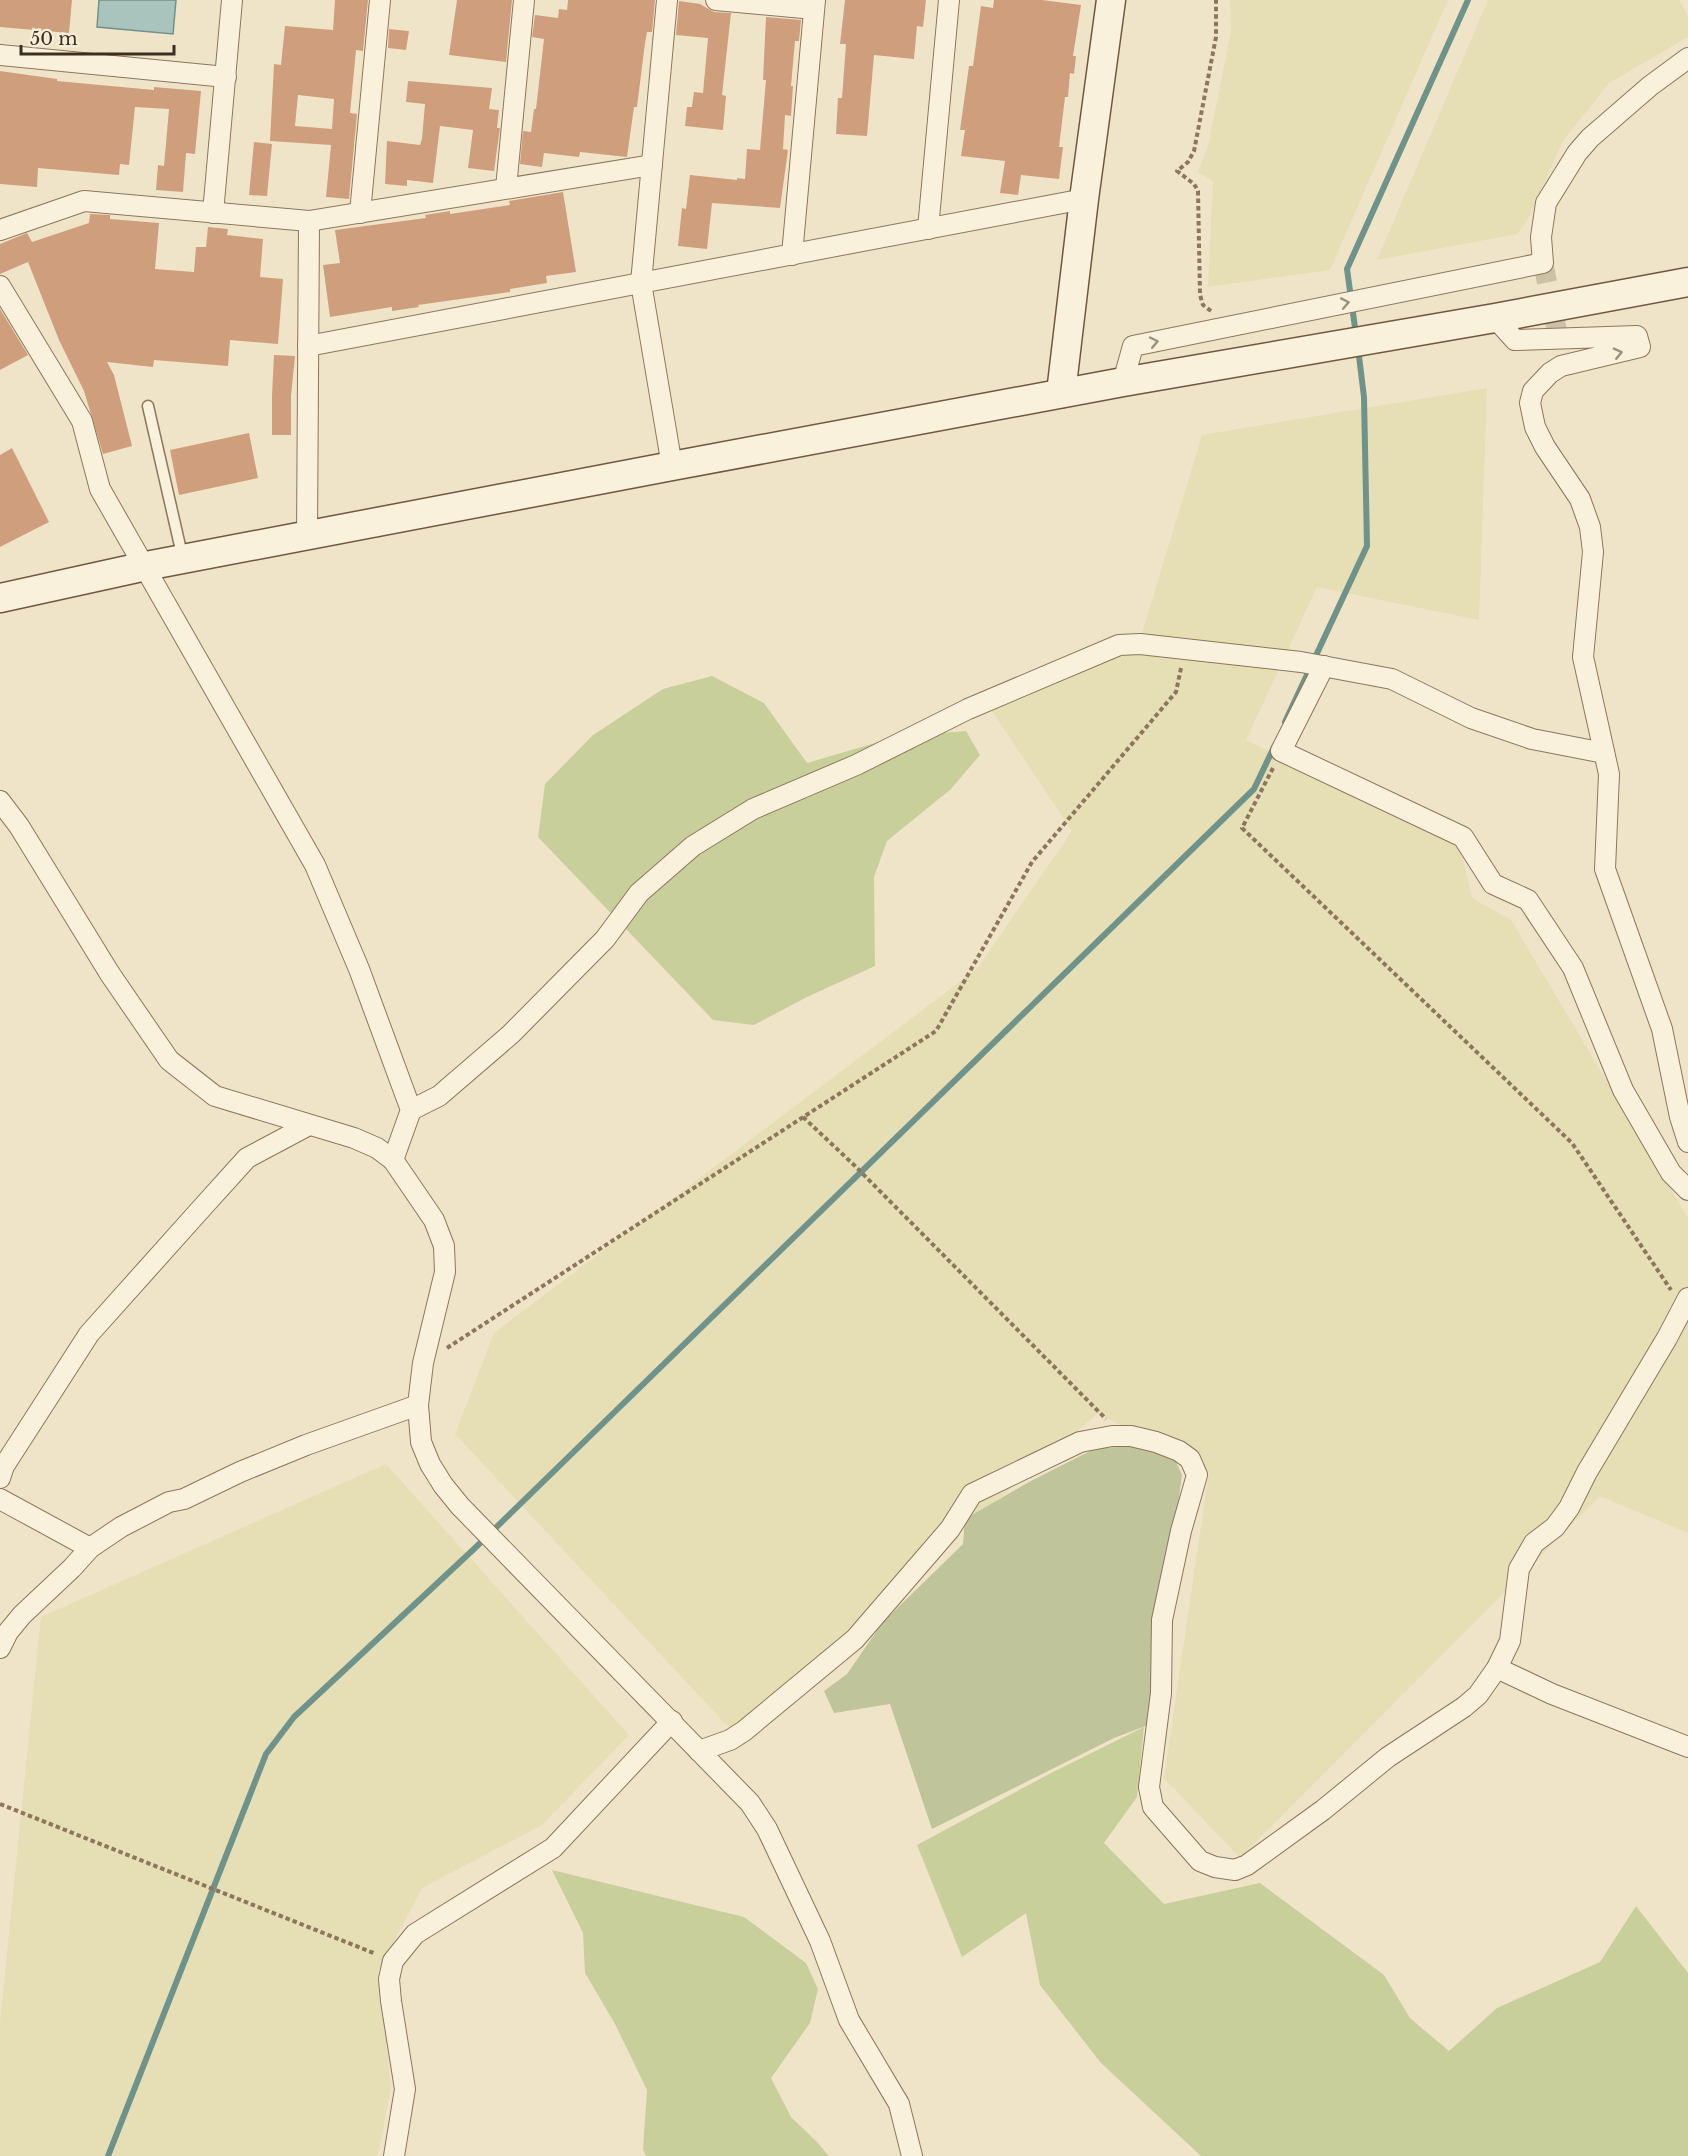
<svg xmlns="http://www.w3.org/2000/svg" width="1688" height="2156" viewBox="0 0 1688 2156" font-family="'Libre Baskerville',serif">
  <style>
    .farmland { fill: #e6deb5 }
    .green { fill: #c9cf9b }
    .cemetery { fill: #bfc49a }
    .water { fill: #a9c4bc; stroke: #6f938a; stroke-width: 1.5 }
    .lines { fill: none; stroke-linecap: round; stroke-linejoin: round }
    .stream { stroke: #6f938a; stroke-width: 6 }
    .building { fill: #cf9f7d; fill-rule: evenodd }
    .street-tunnel { stroke: #ccc0a6; stroke-width: 20; stroke-dasharray: 20 10; stroke-linecap: butt }
    .lane-casing { stroke: #8d765c; stroke-width: 13 }
    .street-casing { stroke: #8d765c; stroke-width: 22 }
    .secondary-casing { stroke: #6f573f; stroke-width: 31 }
    .path { stroke: #8d765c; stroke-width: 4; stroke-dasharray: 4.5 3; stroke-linecap: butt }
    .lane { stroke: #faf1dc; stroke-width: 10 }
    .street { stroke: #faf1dc; stroke-width: 20 }
    .secondary { stroke: #faf1dc; stroke-width: 28 }
    .oneway { stroke: #9c907e }
  </style>
  <rect width="100%" height="100%" fill="#f0e4c8"/>
  <!-- farmland -->
  <g class="farmland">
    <polygon points="1230,0 1448,0 1330,270 1208,287 1213,181 1198,172 1208,146 1231,32"/>
    <polygon points="1488,0 1679,0 1688,16 1688,37 1609,83 1563,141 1528,219 1517,234 1377,260"/>
    <polygon points="1487,388 1479,620 1317,587 1246,740 1460,845 1472,898 1511,920 1688,1218 1688,1533 1600,1496 1240,1858 1164,1778 1209,1472 1098,1413 732,1731 455,1434 494,1333 977,969 1072,831 990,708 1140,640 1202,435"/>
    <polygon points="386,1464 629,1735 542,1825 422,1888 378,1972 391,2087 378,2156 0,2156 0,2023 41,1617"/>
  </g>
  <!-- green -->
  <g class="green">
    <polygon points="712,676 764,703 807,763 899,736 966,731 980,755 951,789 887,841 874,877 875,966 807,997 754,1025 713,1020 538,837 545,784 593,735 663,689"/>
    <polygon points="1144,1727 1137,1797 1104,1843 1164,1904 1260,1883 1384,1975 1410,2018 1449,2051 1497,2008 1600,1962 1636,1906 1688,1973 1688,2156 1201,2156 1101,2063 1040,1985 1026,1913 962,1957 917,1845 1049,1774"/>
    <polygon points="552,1870 744,1917 806,1963 818,1989 810,2023 771,2078 791,2117 816,2141 829,2156 646,2156 643,2149 647,2090 615,2024 585,1973 583,1933"/>
  </g>
  <!-- cemetery -->
  <polygon class="cemetery" points="1138,1445 1175,1460 1182,1475 1148,1725 1114,1738 932,1829 890,1704 834,1713 824,1691 847,1674 883,1622 963,1544 965,1519 1029,1482 1094,1449"/>
  <!-- water -->
  <polygon class="water" points="99,0 176,0 173,34 97,27"/>
  <g class="lines">
    <!-- stream -->
    <g class="stream">
      <polyline points="1356,335 1347,269 1468,0"/>
      <polyline points="1285,722 1367,546 1364,397 1358,348"/>
      <polyline points="108,2156 266,1754 294,1717 475,1548 1254,789 1275,745"/>
    </g>
  </g>
  <!-- building -->
  <g class="building">
    <polygon points="0,0 72,0 69,33 0,27"/>
    <path d="M335,0H368L363,51L356,50L350,113L357,114L349,199L326,197L331,145L270,141L274,64L281,65L285,26L333,30ZM298,95L334,99L332,129L295,126Z"/>
    <polygon points="457,0 512,0 506,62 449,55"/>
    <polygon points="568,0 655,0 652,32 647,32 645,43 637,107 634,107 627,157 580,152 579,157 544,153 542,167 520,164 523,131 531,132 534,109 536,109 544,39 532,37 535,15 558,18 559,9 567,10"/>
    <polygon points="845,0 926,0 923,27 917,26 914,59 874,55 867,136 836,134 838,98 842,98 846,44 840,44"/>
    <polygon points="994,0 1042,0 1081,5 1073,56 1076,56 1074,74 1070,73 1068,97 1065,97 1059,147 1063,147 1059,179 1021,175 1018,195 1000,193 1005,161 961,156 965,130 960,130 969,66 973,66 981,6 993,8"/>
    <polygon points="679,1 700,4 714,12 731,13 722,95 726,96 723,130 685,126 687,107 692,107 694,92 703,93 708,38 676,35"/>
    <polygon points="766,17 801,20 799,41 795,41 791,86 793,86 791,116 785,115 783,149 788,150 780,208 712,203 707,249 678,246 682,208 686,209 690,175 737,180 737,178 745,179 747,149 760,150 766,80 763,80"/>
    <polygon points="389,29 409,31 406,50 388,48"/>
    <polygon points="0,71 57,79 57,81 154,90 154,87 201,91 195,154 186,153 183,192 156,190 158,165 164,166 169,109 135,107 129,165 120,164 119,175 38,168 37,187 0,184"/>
    <polygon points="408,81 492,88 489,109 499,110 497,128 500,128 494,171 468,168 473,130 440,126 433,183 407,180 407,186 385,184 387,141 420,145 422,139 425,104 406,102"/>
    <polygon points="254,142 272,144 267,196 249,195"/>
    <polygon points="563,192 576,272 546,276 547,283 510,289 510,292 418,305 419,307 392,311 392,307 330,317 323,265 340,263 335,230 426,218 425,215 450,211 450,214 510,205 509,201"/>
    <polygon points="90,214 110,215 110,219 159,223 155,269 194,272 196,247 206,247 208,227 228,229 227,235 263,239 260,277 283,279 278,344 230,340 228,366 154,360 153,367 107,362 114,375 132,446 103,454 84,391 59,340 28,262 0,274 0,244 27,233 32,242 89,223"/>
    <polygon points="0,309 28,355 0,370"/>
    <polygon points="274,355 295,356 291,396 291,435 272,435 272,395"/>
    <polygon points="249,433 258,478 179,495 170,450"/>
    <polygon points="12,448 49,522 0,547 0,455"/>
  </g>
  <g class="lines">
    <!-- street-tunnel -->
    <polyline class="street-tunnel" points="1543,263 1560,346"/>
    <!-- lane casing -->
    <g class="lane-casing">
      <polyline id="lane" points="148,406 183,559"/>
    </g>
    <!-- street casing -->
    <g class="street-casing">
      <g id="street">
        <polyline points="667,0 641,283 672,466"/>
        <polyline points="716,0 814,9"/>
        <polyline points="0,55 226,77"/>
        <polyline points="506,188 524,0"/>
        <polyline points="213,213 232,0"/>
        <polyline points="360,213 380,0"/>
        <polyline points="928,229 949,0"/>
        <polyline points="0,230 84,201 309,221 652,165"/>
        <polyline points="792,255 815,0"/>
        <polyline points="0,286 82,421 100,489 315,865 359,969 411,1110 393,1160"/>
        <polyline points="1495,318 1515,340 1637,336 1640,347 1561,366 1550,373 1533,391 1530,403 1535,427 1545,447 1580,499 1590,527 1593,552 1583,657 1609,774 1605,869 1662,1029 1680,1117 1688,1142"/>
        <polyline points="308,346 1084,199"/>
        <polyline points="1123,382 1133,346 1543,263 1541,237 1546,203 1577,153 1590,138 1650,86 1688,58"/>
        <polyline points="307,537 309,221"/>
        <polyline points="1324,666 1281,751 1463,837 1493,884 1528,900 1573,968 1623,1090 1671,1173 1688,1190"/>
        <polyline points="0,801 19,826 110,974 169,1060 215,1096 354,1138 377,1148 393,1160 434,1220 444,1246 445,1272 423,1363 418,1405 421,1442 430,1464 443,1485 460,1506 750,1803 767,1829 820,1941 849,2020 899,2104 912,2156"/>
        <polyline points="411,1110 439,1096 511,1034 605,939 639,893 693,846 753,809 856,765 968,709 1119,645 1140,644 1301,662 1392,679 1471,718 1532,739 1604,753"/>
        <polyline points="0,1478 4,1466 89,1334 200,1210 247,1158 309,1125"/>
        <polyline points="0,1499 90,1548"/>
        <polyline points="0,1648 8,1632 22,1615 72,1568 90,1548 121,1527 169,1502 184,1499 240,1472 306,1445 418,1405"/>
        <polyline points="1497,1668 1552,1694 1688,1747"/>
        <polyline points="699,1751 730,1740 744,1731 855,1639 950,1529 972,1494 1080,1442 1112,1436 1131,1436 1156,1442 1179,1451 1190,1459 1197,1475 1181,1531 1162,1620 1161,1693 1149,1787 1153,1807 1200,1861 1215,1867 1235,1870 1247,1865 1323,1810 1388,1757 1464,1707 1478,1695 1497,1668 1510,1641 1519,1569 1534,1543 1555,1527 1569,1508 1587,1472 1667,1338 1688,1298"/>
        <polyline points="394,2156 405,2089 391,2001 389,1979 393,1961 415,1934 553,1848 672,1721"/>
      </g>
    </g>
    <!-- secondary casing -->
    <g class="secondary-casing">
      <g id="secondary">
        <polyline points="1061,393 1084,199 1111,0"/>
        <polyline points="0,598 146,566 672,466 1123,382 1495,318 1688,282"/>
      </g>
    </g>
    <!-- path -->
    <g class="path">
      <polyline points="1211,311 1203,305 1200,295 1198,191 1194,184 1177,171 1188,162 1194,151 1216,37 1216,0"/>
      <polyline points="1273,768 1242,828 1572,1143 1671,1290"/>
      <polyline points="803,1117 853,1164 1106,1419"/>
      <polyline points="447,1348 936,1031 1032,862 1176,692 1181,668"/>
      <polyline points="0,1804 376,1954"/>
    </g>
    <!-- lane -->
    <use href="#lane" class="lane"/>
    <!-- street -->
    <use href="#street" class="street"/>
    <!-- secondary -->
    <use href="#secondary" class="secondary"/>
  </g>
  <!-- one-way arrows -->
  <defs><path id="oneway-chevron" d="M-2-3.5L2.5 0L-2 3.5" fill="none" stroke-width="1.6" stroke-linecap="round" stroke-linejoin="round" transform="scale(1.5)"/></defs>
  <g class="oneway">
    <use href="#oneway-chevron" transform="translate(1345 303) rotate(-11)"/>
    <use href="#oneway-chevron" transform="translate(1154 342) rotate(-12)"/>
    <use href="#oneway-chevron" transform="translate(1618 353) rotate(-13)"/>
  </g>
  <!-- scale -->
  <path d="M21 45v9h153v-9" fill="none" stroke="#3d2e20" stroke-width="3"/>
  <text x="30" y="45" font-size="18" fill="#3d2e20" stroke="#f7eed8" stroke-width="4.5" paint-order="stroke">50 m</text>
</svg>
